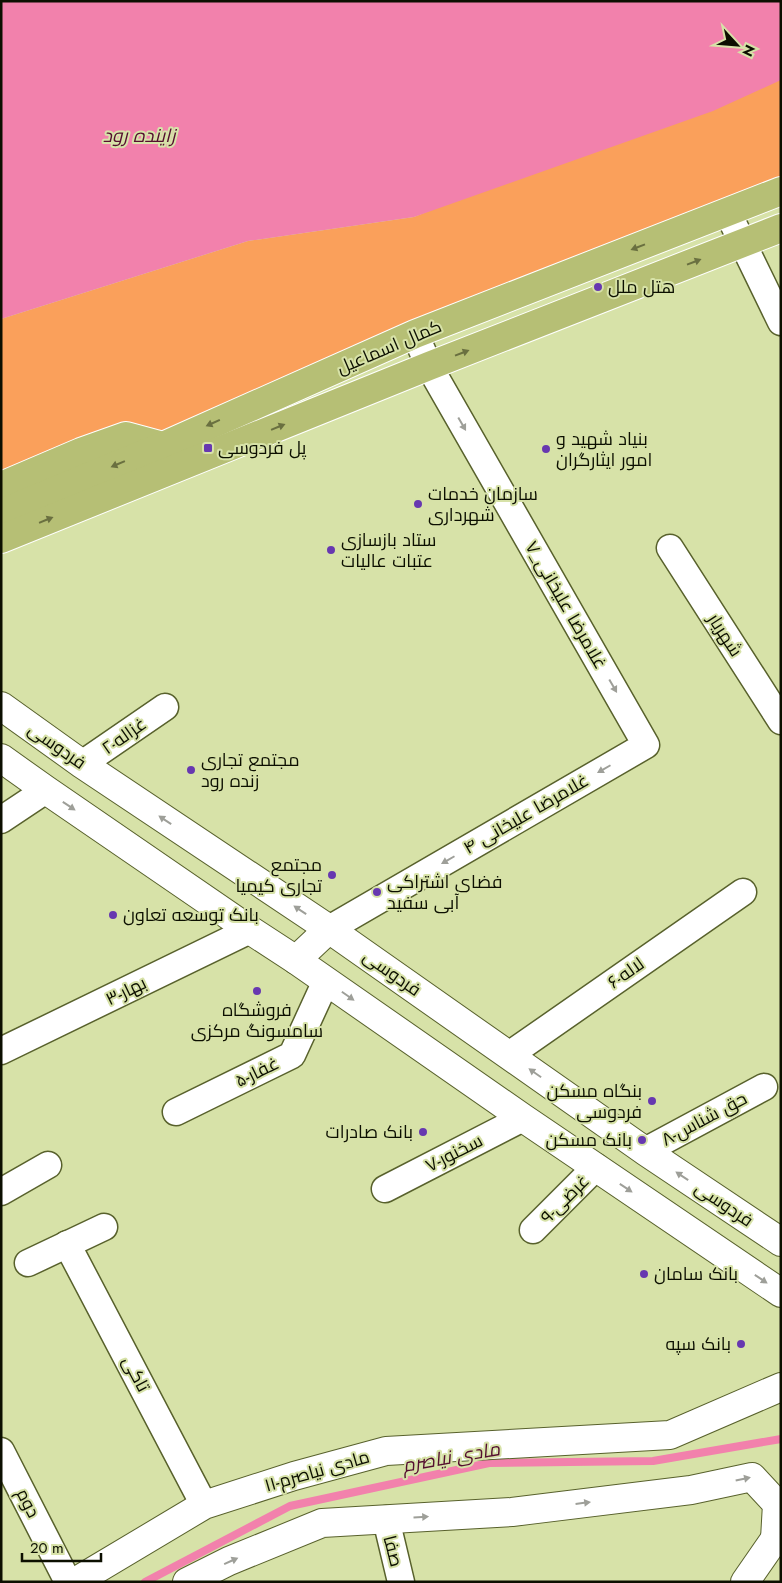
<svg xmlns="http://www.w3.org/2000/svg" width="782" height="1583" viewBox="0 0 782 1583" font-family="Jost,Cairo,sans-serif">
  <style>
    .green { fill: #faa05b }
    .water { fill: #f281ac }
    .lines { fill: none; stroke-linecap: round; stroke-linejoin: round }
    .stream { stroke: #f281ac; stroke-width: 8 }
    .street-casing { stroke: #58612c; stroke-width: 29 }
    .secondary-casing { stroke: #58612c; stroke-width: 30 }
    .primary-casing { stroke: #fff; stroke-width: 30 }
    .street { stroke: #fff; stroke-width: 26 }
    .secondary { stroke: #fff; stroke-width: 28 }
    .primary { stroke: #b6bf75; stroke-width: 28 }
    .oneway { fill: #6a7040 }
    .oneway2 { fill: #9e9f99 }
    .poi-dot { fill: #6738b0; stroke: #d7e2a8; stroke-width: 2 }
    .labels { text-anchor: middle; dominant-baseline: central; stroke-width: 4; stroke-linejoin: round; paint-order: stroke }
    .poi-label { font-size: 18px; fill: #0c0f00; stroke: #d7e2a8; text-anchor: start }
    .street-label { font-size: 18px; fill: #0c0f00; stroke: #d7e2a8 }
    .water-label { font-size: 19px; font-style: italic; fill: #540e2f; stroke: #d7e2a8 }
  </style>
  <rect width="100%" height="100%" fill="#d7e2a8"/>
  <!-- green -->
  <polygon class="green" points="781,68 781,182 165,437 1,475 1,319 248,241 414,217"/>
  <!-- water -->
  <polygon class="water" points="1,1 781,1 781,80 713,111 414,217 248,241 1,319"/>
  <g class="lines">
    <!-- stream -->
    <polyline class="stream" points="145,1582 290,1506 489,1463 653,1461 781,1439"/>
    <!-- street casing -->
    <g class="street-casing">
      <g id="street">
        <polyline points="728,213 781,322"/>
        <polyline points="670,548 781,721"/>
        <polyline points="82,764 165,707"/>
        <polyline points="1,820 46,790"/>
        <polyline points="329,929 646,745 429,366 415,334"/>
        <polyline points="1,1051 250,930"/>
        <polyline points="509,1055 743,892"/>
        <polyline points="176,1112 292,1055 326,981"/>
        <polyline points="645,1151 764,1087"/>
        <polyline points="385,1189 523,1118"/>
        <polyline points="1,1192 48,1165"/>
        <polyline points="533,1230 596,1167"/>
        <polyline points="67,1244 204,1505"/>
        <polyline points="28,1263 104,1227"/>
        <polyline points="1,1451 68,1582"/>
        <polyline points="386,1519 401,1582"/>
      </g>
    </g>
    <!-- secondary casing -->
    <g class="secondary-casing">
      <g id="secondary">
        <polyline points="1,706 82,764 329,929 645,1151 781,1242"/>
        <polyline points="1,758 46,790 250,930 296,960 523,1118 781,1293"/>
        <polyline points="296,960 329,929"/>
        <polyline points="75,1582 204,1505 294,1476 386,1451 670,1435 781,1387"/>
        <polyline points="187,1582 229,1561 322,1523 512,1512 691,1490 752,1477 777,1504 775,1539"/>
        <polyline points="745,1582 781,1530"/>
      </g>
    </g>
    <!-- primary casing -->
    <g class="primary-casing">
      <g id="primary">
        <polyline points="1,486 81,452 126,436 163,446"/>
        <polyline points="1,513 163,446 415,334 781,191"/>
        <polyline points="1,539 429,366 781,228"/>
      </g>
    </g>
    <!-- street -->
    <use href="#street" class="street"/>
    <!-- secondary -->
    <use href="#secondary" class="secondary"/>
    <!-- primary -->
    <use href="#primary" class="primary"/>
  </g>
  <!-- one-way arrows -->
  <defs><path id="oneway-solid" d="M-6-.8H1V-3.2L6.5 0L1 3.2V.8H-6Z" transform="scale(1.25)"/></defs>
  <g class="oneway">
    <use href="#oneway-solid" transform="translate(638 247) rotate(159)"/>
    <use href="#oneway-solid" transform="translate(694 262) rotate(-21)"/>
    <use href="#oneway-solid" transform="translate(462 353) rotate(-21)"/>
    <use href="#oneway-solid" transform="translate(213 423) rotate(156)"/>
    <use href="#oneway-solid" transform="translate(278 427) rotate(-22)"/>
    <use href="#oneway-solid" transform="translate(118 464) rotate(157)"/>
    <use href="#oneway-solid" transform="translate(46 520) rotate(-22)"/>
  </g>
  <g class="oneway2">
    <use href="#oneway-solid" transform="translate(462 424) rotate(60)"/>
    <use href="#oneway-solid" transform="translate(613 686) rotate(60)"/>
    <use href="#oneway-solid" transform="translate(604 769) rotate(150)"/>
    <use href="#oneway-solid" transform="translate(69 806) rotate(34)"/>
    <use href="#oneway-solid" transform="translate(165 820) rotate(-146)"/>
    <use href="#oneway-solid" transform="translate(448 860) rotate(150)"/>
    <use href="#oneway-solid" transform="translate(300 910) rotate(-146)"/>
    <use href="#oneway-solid" transform="translate(348 996) rotate(35)"/>
    <use href="#oneway-solid" transform="translate(535 1073) rotate(-145)"/>
    <use href="#oneway-solid" transform="translate(682 1176) rotate(-146)"/>
    <use href="#oneway-solid" transform="translate(626 1188) rotate(34)"/>
    <use href="#oneway-solid" transform="translate(761 1279) rotate(34)"/>
    <use href="#oneway-solid" transform="translate(743 1479) rotate(-12)"/>
    <use href="#oneway-solid" transform="translate(583 1503) rotate(-7)"/>
    <use href="#oneway-solid" transform="translate(421 1517) rotate(-3)"/>
    <use href="#oneway-solid" transform="translate(231 1561) rotate(-24)"/>
  </g>
  <!-- markers -->
  <g class="poi-dot">
    <circle cx="598" cy="287" r="5"/>
    <rect x="203" y="443" width="10" height="10" rx="2.5"/>
    <circle cx="546" cy="449" r="5"/>
    <circle cx="418" cy="504" r="5"/>
    <circle cx="331" cy="550" r="5"/>
    <circle cx="191" cy="770" r="5"/>
    <circle cx="332" cy="875" r="5"/>
    <circle cx="377" cy="892" r="5"/>
    <circle cx="113" cy="915" r="5"/>
    <circle cx="257" cy="991" r="5"/>
    <circle cx="652" cy="1101" r="5"/>
    <circle cx="423" cy="1132" r="5"/>
    <circle cx="642" cy="1140" r="5"/>
    <circle cx="644" cy="1274" r="5"/>
    <circle cx="741" cy="1344" r="5"/>
  </g>
  <g class="labels">
    <!-- poi labels -->
    <g class="poi-label">
      <text x="608" y="287">هتل ملل</text>
      <text x="556" y="439">بنیاد شهید و<tspan x="556" dy="21">امور ایثارگران</tspan></text>
      <text x="218" y="448">پل فردوسی</text>
      <text x="428" y="494">سازمان خدمات<tspan x="428" dy="21">شهرداری</tspan></text>
      <text x="341" y="540">ستاد بازسازی<tspan x="341" dy="21">عتبات عالیات</tspan></text>
      <text x="201" y="760">مجتمع تجاری<tspan x="201" dy="21">زنده رود</tspan></text>
      <text x="322" y="865" text-anchor="end">مجتمع<tspan x="322" dy="21">تجاری کیمیا</tspan></text>
      <text x="387" y="882">فضای اشتراکی<tspan x="387" dy="21">آبی سفید</tspan></text>
      <text x="123" y="915">بانک توسعه تعاون</text>
      <text x="257" y="1010" text-anchor="middle">فروشگاه<tspan x="257" dy="21">سامسونگ مرکزی</tspan></text>
      <text x="642" y="1091" text-anchor="end">بنگاه مسکن<tspan x="642" dy="21">فردوسی</tspan></text>
      <text x="413" y="1132" text-anchor="end">بانک صادرات</text>
      <text x="632" y="1140" text-anchor="end">بانک مسکن</text>
      <text x="654" y="1274">بانک سامان</text>
      <text x="731" y="1344" text-anchor="end">بانک سپه</text>
    </g>
    <!-- street labels -->
    <g class="street-label">
      <text transform="translate(389 347) rotate(-23)">کمال اسماعیل</text>
      <text transform="translate(566 605) rotate(60)">۷_غلامرضا علیخانی</text>
      <text transform="translate(725 635) rotate(57)">شهریار</text>
      <text transform="translate(124 736) rotate(-35)">۲-غزاله</text>
      <text transform="translate(57 746) rotate(35)">فردوسی</text>
      <text transform="translate(526 814) rotate(-30)">۴ غلامرضا علیخانی</text>
      <text transform="translate(392 973) rotate(35)">فردوسی</text>
      <text transform="translate(626 973) rotate(-35)">۶-لاله</text>
      <text transform="translate(126 991) rotate(-26)">۳-بهار</text>
      <text transform="translate(257 1072) rotate(-26)">۵-غفار</text>
      <text transform="translate(704 1119) rotate(-28)">۸-حق شناس</text>
      <text transform="translate(454 1153) rotate(-27)">۷-سخنور</text>
      <text transform="translate(565 1199) rotate(-45)">۹-غرضی</text>
      <text transform="translate(724 1204) rotate(34)">فردوسی</text>
      <text transform="translate(136 1374) rotate(62)">تاکی</text>
      <text transform="translate(317 1471) rotate(-16)">۱۱-مادی نیاصرم</text>
      <text transform="translate(28 1503) rotate(63)">دوم</text>
      <text transform="translate(393 1551) rotate(76)">صفا</text>
    </g>
    <!-- water labels -->
    <g class="water-label">
      <text x="139" y="135">زاینده رود</text>
      <text transform="translate(451 1457) rotate(-10)">مادی نیاصرم</text>
    </g>
  </g>
  <!-- border -->
  <rect width="782" height="1583" fill="none" stroke="#0c0f00" stroke-width="5"/>
  <!-- north arrow -->
  <g transform="translate(737 45) rotate(116)" stroke="#d7e2a8" stroke-width="4" paint-order="stroke">
  <path d="M0-4L9 19L0 12L-9 19Z" fill="#0c0f00"/>
  <text y="-8" font-size="14" font-weight="bold" text-anchor="middle" fill="#0c0f00">N</text>
  </g>
  <!-- scale -->
  <path d="M22 1553v8h79v-8" fill="none" stroke="#0c0f00" stroke-width="2.5"/>
  <text x="30" y="1553" font-size="15" fill="#0c0f00" stroke="#d7e2a8" stroke-width="4" paint-order="stroke">20 m</text>
</svg>
